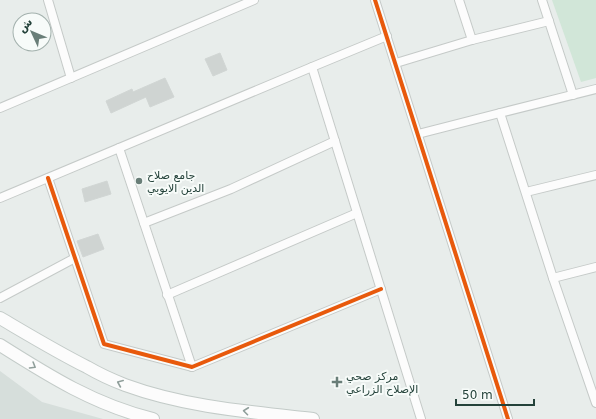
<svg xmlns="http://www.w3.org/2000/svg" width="596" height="419" viewBox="0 0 596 419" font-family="'DejaVu Sans','Noto Naskh Arabic',sans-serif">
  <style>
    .built { fill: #d6dedb }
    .green { fill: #d1e6d8 }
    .building { fill: #cfd4d2; stroke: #d1d6d4 }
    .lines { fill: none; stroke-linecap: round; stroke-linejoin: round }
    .street-casing { stroke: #c5cac8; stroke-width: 10 }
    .secondary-casing { stroke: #c3cbc8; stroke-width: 14 }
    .street { stroke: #fcfcfc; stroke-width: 8 }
    .secondary { stroke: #fcfcfc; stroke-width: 12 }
    .cycleway-casing { stroke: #f7fbf9; stroke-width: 6 }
    .cycleway { stroke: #e8590c; stroke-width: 4 }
    .oneway { stroke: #909f9b }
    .poi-dot { fill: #697e78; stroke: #f7fbf9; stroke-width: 1.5 }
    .labels { text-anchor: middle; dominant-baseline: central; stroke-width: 4; stroke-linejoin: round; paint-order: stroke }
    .poi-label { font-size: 11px; fill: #24423a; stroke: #f7fbf9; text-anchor: start }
  </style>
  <rect width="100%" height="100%" fill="#e8edeb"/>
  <!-- built -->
  <polygon class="built" points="0,371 42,402 103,419 0,419"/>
  <!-- green -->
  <polygon class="green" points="552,0 596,0 596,78 581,82"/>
  <!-- building -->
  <g class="building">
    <polygon points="220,53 227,70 213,76 205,59"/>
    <polygon points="165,78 174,97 150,107 146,97 111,113 106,101 132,89 133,92"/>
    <polygon points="107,181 111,194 85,202 82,189"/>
    <polygon points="98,234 104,249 83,257 77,241"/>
  </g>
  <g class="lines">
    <!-- street casing -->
    <g class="street-casing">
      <g id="street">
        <polyline points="48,0 71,78"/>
        <polyline points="375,0 508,419"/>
        <polyline points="459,0 472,40"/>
        <polyline points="542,0 573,95"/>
        <polyline points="396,63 472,40 549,21"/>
        <polyline points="312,67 421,419"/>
        <polyline points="0,108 254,0"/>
        <polyline points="500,113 553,278 596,403"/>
        <polyline points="418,134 500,113 596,89"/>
        <polyline points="119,148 192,367"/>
        <polyline points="48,178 104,344 192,367 381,289"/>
        <polyline points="526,192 596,175"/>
        <polyline points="0,198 312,67 387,36"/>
        <polyline points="144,223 231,189 335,141"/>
        <polyline points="553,278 596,267"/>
        <polyline points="167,295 357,213"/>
        <polyline points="0,298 75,258"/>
      </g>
    </g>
    <!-- secondary casing -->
    <g class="secondary-casing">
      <g id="secondary">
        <path d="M0,318C29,335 57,352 87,367C99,374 112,380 125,385C185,407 250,412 313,419"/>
        <path d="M0,345C49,376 95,405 153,419"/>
      </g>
    </g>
    <!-- street -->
    <use href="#street" class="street"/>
    <!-- secondary -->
    <use href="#secondary" class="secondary"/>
    <!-- cycleway casing -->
    <g class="cycleway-casing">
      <g id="cycleway">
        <polyline points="375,0 508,419"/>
        <polyline points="48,178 104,344 192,367 381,289"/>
      </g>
    </g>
    <!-- cycleway -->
    <use href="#cycleway" class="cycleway"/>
  </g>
  <!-- one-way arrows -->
  <defs><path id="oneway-chevron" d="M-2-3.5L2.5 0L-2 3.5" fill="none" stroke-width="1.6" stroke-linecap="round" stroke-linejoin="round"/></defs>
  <g class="oneway">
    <use href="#oneway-chevron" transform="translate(33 366) rotate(31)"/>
    <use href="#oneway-chevron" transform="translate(120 383) rotate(-157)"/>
    <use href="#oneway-chevron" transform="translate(246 411) rotate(-173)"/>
  </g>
  <!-- markers -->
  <g class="poi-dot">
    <circle cx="139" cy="181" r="4"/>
    <path d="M335 376h4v4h4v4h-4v4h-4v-4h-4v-4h4z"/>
  </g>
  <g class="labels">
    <!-- poi labels -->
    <g class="poi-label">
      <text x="147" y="175">جامع صلاح<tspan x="147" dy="13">الدين الايوبي</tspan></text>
      <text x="346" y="376">مركز صحي<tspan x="346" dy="13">الإصلاح الزراعي</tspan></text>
    </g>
  </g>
  <!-- north arrow -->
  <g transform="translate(32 32) rotate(314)"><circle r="19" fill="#f7fbf9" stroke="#a3b1ad"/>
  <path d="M0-3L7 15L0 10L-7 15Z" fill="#697e78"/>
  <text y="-6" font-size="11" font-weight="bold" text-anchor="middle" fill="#24423a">ش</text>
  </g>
  <!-- scale -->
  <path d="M456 399v6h78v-6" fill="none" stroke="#24423a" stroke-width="2"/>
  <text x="462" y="399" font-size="12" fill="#24423a" stroke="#f7fbf9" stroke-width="3" paint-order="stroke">50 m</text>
</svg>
